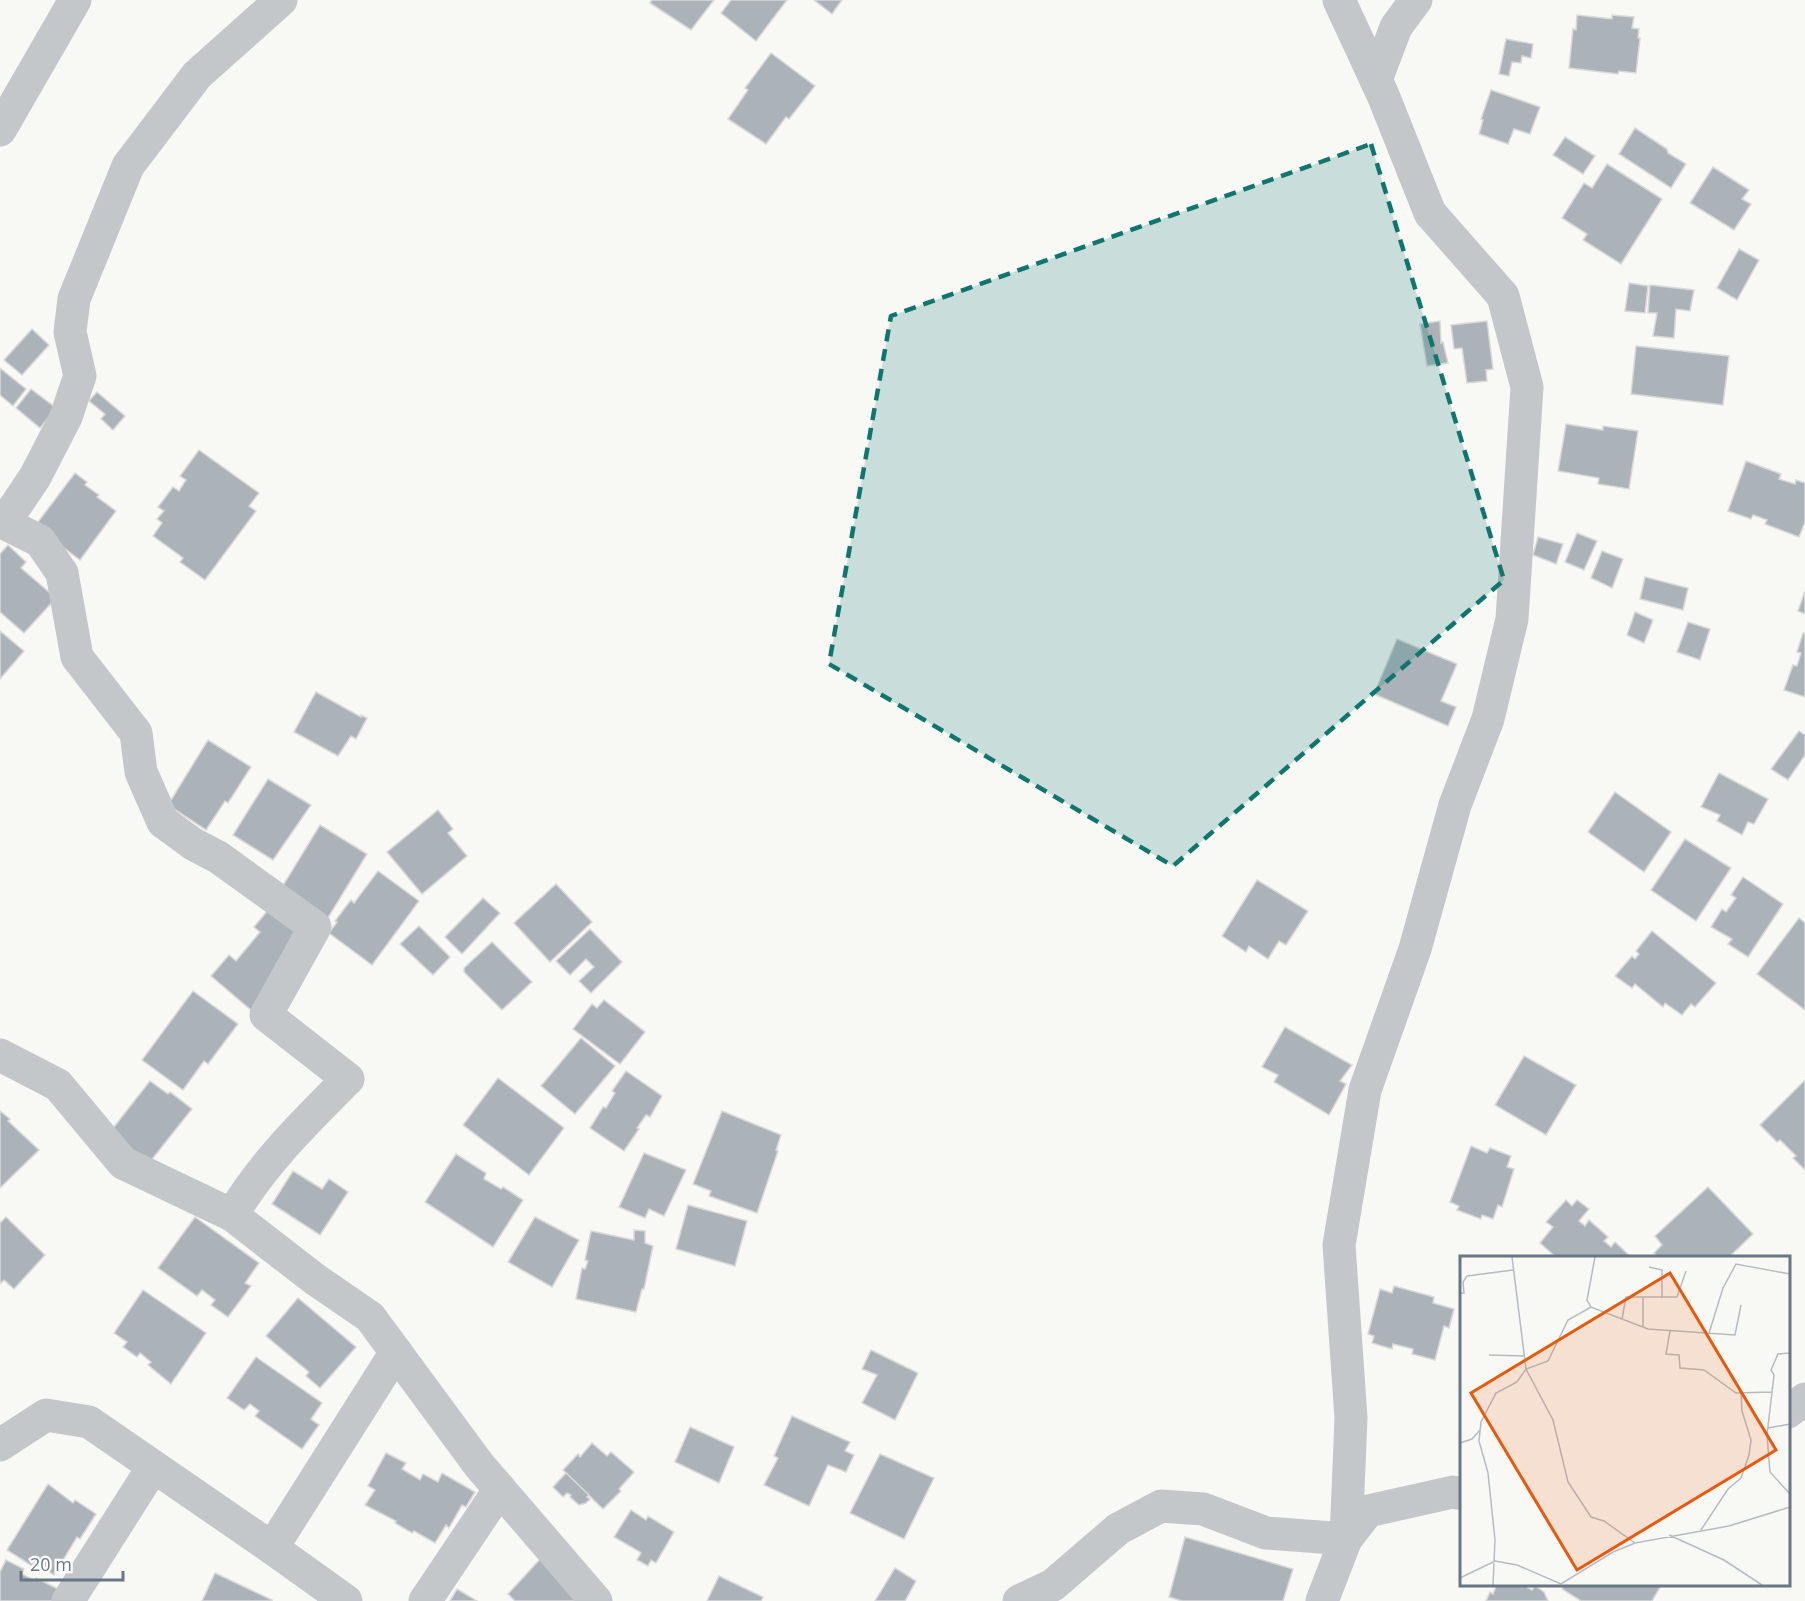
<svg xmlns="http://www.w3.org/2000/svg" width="1805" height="1601" viewBox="0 0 1805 1601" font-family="'Open Sans',sans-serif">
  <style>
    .building { fill: #abb3b9; stroke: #d9d9d7; stroke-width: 1.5 }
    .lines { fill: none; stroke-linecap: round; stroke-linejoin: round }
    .minor { stroke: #c3c7ca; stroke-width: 33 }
    .marked { fill: #0f766e; fill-opacity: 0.2; stroke: #0f766e; stroke-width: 4.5; stroke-dasharray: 12 8; stroke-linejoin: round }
    .inset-road { fill: none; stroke: #b5bcc1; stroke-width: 1.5 }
    .view { fill: #e8590c; fill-opacity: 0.15; stroke: #e8590c; stroke-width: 3 }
    .inset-edge { fill: none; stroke: #677785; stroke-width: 3 }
  </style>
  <rect width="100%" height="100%" fill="#f8f8f5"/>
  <!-- building -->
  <g class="building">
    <polygon points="652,0 714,0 691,30 650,3"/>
    <polygon points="731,0 787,0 756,41 721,13"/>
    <polygon points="814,0 842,0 832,14"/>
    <polygon points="1577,15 1612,19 1612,15 1634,17 1632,28 1639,29 1638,38 1640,38 1636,73 1619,71 1618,74 1569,68 1573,29 1576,30"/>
    <polygon points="1506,39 1533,44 1531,58 1522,56 1521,63 1512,62 1509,76 1499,74"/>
    <polygon points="771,53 815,86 789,119 786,117 766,144 728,119 748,90 745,88"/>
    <polygon points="1491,90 1540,107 1530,134 1514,129 1508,144 1479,134 1483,120 1481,119"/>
    <polygon points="1635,128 1667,149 1668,153 1686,164 1671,188 1619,154"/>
    <polygon points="1565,137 1595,156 1583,174 1553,155"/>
    <polygon points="1607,164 1662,199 1621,264 1583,240 1587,234 1562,218 1584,183 1592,188"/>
    <polygon points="1713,167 1749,190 1742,199 1751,204 1734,230 1690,203"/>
    <polygon points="1739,249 1759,260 1737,300 1717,288"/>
    <polygon points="1629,283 1648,286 1645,313 1625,311"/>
    <polygon points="1650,285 1694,290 1690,311 1676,309 1674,338 1653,336 1657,313 1648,313"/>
    <polygon points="1440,321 1441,343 1443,342 1448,363 1427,366 1420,324"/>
    <polygon points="1487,321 1493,369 1486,370 1487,381 1467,383 1462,348 1454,349 1451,325"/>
    <polygon points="32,329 49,345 22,375 4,360"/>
    <polygon points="1636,346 1729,356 1723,405 1631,394"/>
    <polygon points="0,368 26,389 13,406 0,395"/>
    <polygon points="31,389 56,408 40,428 16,408"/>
    <polygon points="97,392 125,416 113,430 101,419 105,414 89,401"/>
    <polygon points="1566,424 1603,430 1603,426 1638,431 1629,489 1598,484 1599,478 1558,471"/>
    <polygon points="199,450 259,493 249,506 256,511 205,580 180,562 183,558 153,536 162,523 157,519 164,511 158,507 173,487 179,491 186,480 180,476"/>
    <polygon points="1746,461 1781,474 1779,479 1795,484 1796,480 1805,483 1805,522 1799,537 1765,524 1767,520 1753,515 1751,519 1728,511"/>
    <polygon points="75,473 87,482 85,485 99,495 97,497 116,511 80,560 35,526"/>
    <polygon points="1577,533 1597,541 1584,570 1565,562"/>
    <polygon points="1538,537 1563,544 1556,564 1533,555"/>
    <polygon points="8,545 26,562 21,568 56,598 24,633 0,612 0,554"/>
    <polygon points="1602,551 1623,559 1612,588 1591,578"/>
    <polygon points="1645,577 1688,588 1683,610 1640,599"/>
    <polygon points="1805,591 1805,614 1798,611"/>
    <polygon points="1635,612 1653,620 1644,643 1627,635"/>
    <polygon points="1688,622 1710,629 1700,660 1677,652"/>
    <polygon points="0,631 24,651 0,679"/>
    <polygon points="1803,633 1805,633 1805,697 1784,690 1793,665 1797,666 1801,653 1797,652"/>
    <polygon points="1397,639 1457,664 1441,701 1456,707 1448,726 1374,694"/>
    <polygon points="316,692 361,717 361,715 367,718 356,739 351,736 338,756 294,732"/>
    <polygon points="1799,731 1805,735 1805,755 1788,780 1771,769"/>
    <polygon points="208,740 251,767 228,803 225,801 206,830 168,805"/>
    <polygon points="1719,773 1768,799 1754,824 1748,822 1742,835 1717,821 1720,815 1701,807"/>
    <polygon points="268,779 311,805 273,860 233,835"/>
    <polygon points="1615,792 1671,832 1644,872 1588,832"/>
    <polygon points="438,810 453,829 448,833 467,856 422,894 387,852"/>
    <polygon points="320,825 367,854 323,926 276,897"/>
    <polygon points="1685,839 1731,868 1696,921 1651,890"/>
    <polygon points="378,871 419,901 372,965 329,933 337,922 335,921 351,900 354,903"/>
    <polygon points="1743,877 1783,904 1748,957 1728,944 1732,939 1711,927 1722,909 1726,912 1736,898 1731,895"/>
    <polygon points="1257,880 1308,911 1286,945 1279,941 1268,959 1249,946 1246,952 1222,936"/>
    <polygon points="556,884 592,922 550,962 514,923"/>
    <polygon points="483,898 500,913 462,954 445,937"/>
    <polygon points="269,909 304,938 252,1011 211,976 229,955 236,961 260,932 254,927"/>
    <polygon points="1799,918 1805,923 1805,1010 1757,974"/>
    <polygon points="419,926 450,957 433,975 400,944"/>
    <polygon points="590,929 622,962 591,993 579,981 594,967 586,959 570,975 556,961"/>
    <polygon points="1652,931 1716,983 1695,1007 1691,1004 1682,1015 1665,1003 1663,1007 1635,984 1632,988 1615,976 1632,956 1635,959 1639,954 1636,951"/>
    <polygon points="492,942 532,982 502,1010 464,972 464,968"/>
    <polygon points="193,991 238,1024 208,1064 204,1061 183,1090 142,1060"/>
    <polygon points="604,1000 645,1032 620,1064 573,1029 592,1004 597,1008"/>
    <polygon points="1285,1027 1352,1065 1340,1081 1346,1084 1329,1115 1274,1082 1278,1075 1262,1067"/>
    <polygon points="581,1038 615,1066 575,1114 541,1086"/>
    <polygon points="1524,1056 1576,1085 1546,1135 1495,1105"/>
    <polygon points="626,1071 662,1096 650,1117 646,1115 637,1128 639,1129 624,1151 590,1128 603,1107 606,1108 615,1093 612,1091"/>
    <polygon points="498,1078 564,1128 529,1175 463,1125"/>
    <polygon points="1805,1080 1805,1170 1793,1158 1796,1156 1780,1140 1777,1142 1760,1125"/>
    <polygon points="150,1081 168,1094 170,1092 192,1109 149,1163 110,1132"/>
    <polygon points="0,1111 10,1119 8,1121 39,1150 0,1188"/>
    <polygon points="722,1111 781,1135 776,1150 778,1151 757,1213 709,1196 711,1191 693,1184"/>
    <polygon points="1471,1146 1487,1153 1490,1148 1511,1156 1507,1167 1514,1169 1502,1207 1498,1205 1493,1219 1482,1215 1481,1219 1457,1210 1459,1206 1450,1202"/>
    <polygon points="644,1153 686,1170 664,1216 649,1209 645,1218 619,1207"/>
    <polygon points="456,1154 486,1173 484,1179 501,1189 503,1187 523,1200 493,1247 425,1202"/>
    <polygon points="293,1171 322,1189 329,1179 348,1192 320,1235 272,1204"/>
    <polygon points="1708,1187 1753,1234 1728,1258 1659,1258 1654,1253 1662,1245 1655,1236"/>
    <polygon points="1566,1200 1572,1206 1577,1200 1589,1209 1579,1221 1585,1226 1589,1220 1608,1237 1604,1241 1611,1247 1615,1242 1632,1258 1557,1258 1540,1243 1553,1227 1546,1222"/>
    <polygon points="688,1205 747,1221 735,1266 676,1249"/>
    <polygon points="6,1217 45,1255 14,1289 4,1280 0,1284 0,1223"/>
    <polygon points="195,1217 259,1263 245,1283 251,1286 228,1317 211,1305 215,1300 202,1290 197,1296 158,1268"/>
    <polygon points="535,1217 579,1240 552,1287 508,1262"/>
    <polygon points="634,1230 645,1231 645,1243 653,1246 644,1289 642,1289 636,1312 576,1299 582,1268 585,1269 588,1261 585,1260 591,1231 634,1240"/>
    <polygon points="1394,1286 1434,1297 1433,1303 1454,1309 1449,1328 1444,1326 1435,1360 1412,1354 1413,1349 1393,1344 1392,1349 1372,1343 1374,1336 1368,1334 1380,1289 1392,1293"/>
    <polygon points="143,1290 206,1333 171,1384 148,1365 151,1362 140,1353 137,1357 123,1347 127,1342 114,1333"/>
    <polygon points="298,1298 356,1347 320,1388 306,1376 309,1372 266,1336"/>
    <polygon points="871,1350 918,1373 895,1420 862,1403 877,1375 862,1369"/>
    <polygon points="256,1357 322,1403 311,1419 319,1425 302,1449 255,1416 259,1411 250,1404 244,1410 227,1398"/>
    <polygon points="792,1416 850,1442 845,1451 854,1455 846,1472 828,1465 809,1506 764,1485 778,1458 774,1456"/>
    <polygon points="690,1427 734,1447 719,1483 675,1462"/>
    <polygon points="592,1443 607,1456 611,1452 634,1472 619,1489 621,1491 603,1509 563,1470 578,1454 580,1457"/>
    <polygon points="386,1453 406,1463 402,1469 420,1480 423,1474 438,1482 442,1473 475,1492 466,1507 462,1505 449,1528 446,1525 435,1543 414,1531 412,1533 395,1523 396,1521 365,1505 375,1490 368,1486"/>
    <polygon points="880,1454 934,1478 904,1539 850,1513"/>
    <polygon points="566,1473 589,1495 587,1497 590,1499 586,1503 579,1505 570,1497 571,1495 567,1493 563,1497 553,1487"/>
    <polygon points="48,1484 73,1503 75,1500 96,1514 80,1539 77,1537 54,1575 34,1562 32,1566 7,1550"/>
    <polygon points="631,1510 646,1520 648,1516 674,1532 656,1563 651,1560 648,1566 637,1560 641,1553 640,1552 614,1537"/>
    <polygon points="1185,1537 1293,1569 1283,1601 1182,1601 1169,1597"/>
    <polygon points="542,1557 587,1601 515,1601 508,1594"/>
    <polygon points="6,1560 24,1569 22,1574 34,1580 36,1578 60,1590 54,1601 0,1601 0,1572"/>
    <polygon points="895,1568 916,1581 905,1601 875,1601"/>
    <polygon points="215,1573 272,1600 272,1601 202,1601"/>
    <polygon points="719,1576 763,1597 761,1601 707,1601"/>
    <polygon points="1497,1584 1521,1584 1532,1590 1535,1586 1544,1592 1548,1601 1486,1601 1490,1592 1493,1594"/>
    <polygon points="1565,1584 1662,1584 1652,1601 1581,1601 1562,1589"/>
    <polygon points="457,1589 477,1601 450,1601"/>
  </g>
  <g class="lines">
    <!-- minor -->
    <g class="minor">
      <polyline points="1376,80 1396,27 1416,0"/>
      <polyline points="0,130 75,0"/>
      <path d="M0,521L40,541L62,573L77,657L136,733L141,772L163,822L193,844L218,857L315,927L266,1015L348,1079C305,1122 264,1162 232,1215"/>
      <polyline points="4,523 35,477 66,417 73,396 80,376 70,332 74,299 128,166 197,75 281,0"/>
      <polyline points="0,1055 58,1085 123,1163 232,1215 316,1280 370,1317 479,1465 596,1601"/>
      <polyline points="1788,1412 1805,1399"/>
      <polyline points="0,1445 46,1415 89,1422 272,1548 396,1352"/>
      <polyline points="1346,1539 1368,1511 1453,1492 1462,1494"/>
      <polyline points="272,1548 346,1601"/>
      <polyline points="68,1601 153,1467"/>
      <polyline points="425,1601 500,1489"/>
      <polyline points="1019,1601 1053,1585 1118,1529 1161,1506 1203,1509 1266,1533 1346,1539"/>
      <polyline points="1322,1601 1346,1539 1351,1418 1339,1245 1365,1090 1415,949 1455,805 1488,719 1512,619 1527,387 1503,296 1430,213 1383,95 1339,0"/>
    </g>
  </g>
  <!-- marked area -->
  <path class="marked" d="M1371,144L1504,580L1173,866L829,664L891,316Z"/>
  <!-- overview -->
  <g transform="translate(1460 1256)">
    <rect width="330" height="330" fill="#f8f8f5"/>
    <path class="inset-road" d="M52,1L66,113L93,164L108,226L131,261L144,265L175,287L269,270L330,251M189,11L202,14V42M0,37H4L3,26L7,20L53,14M131,51L127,44L135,1M162,63L166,41H183M183,71V41H217L226,15M210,75L206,98L219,99L220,112L244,114L276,137L312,136M249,77L263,32L276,8L330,18M330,97L318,98L311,114L314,119L307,179L310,216L330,238M29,99L64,100M308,172L330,168M0,187L12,183L20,174M241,274L268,233L281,222L289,199L291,184L282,155L281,136M209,279L264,304L302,329M0,322L35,305L57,309L101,328L153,296L175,287M33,329L35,284L28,217L19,185L21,166L36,137L57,126L66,113L88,105L108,64L131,51L188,73L275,79L281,49"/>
    <path class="view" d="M210,17L316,194L117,314L11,137Z"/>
    <rect width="330" height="330" class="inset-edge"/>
  </g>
  <!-- scale -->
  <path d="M21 1571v9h102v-9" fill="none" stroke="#677785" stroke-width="3"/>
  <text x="30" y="1571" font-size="18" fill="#677785" stroke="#ffffff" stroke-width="4.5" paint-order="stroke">20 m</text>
</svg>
